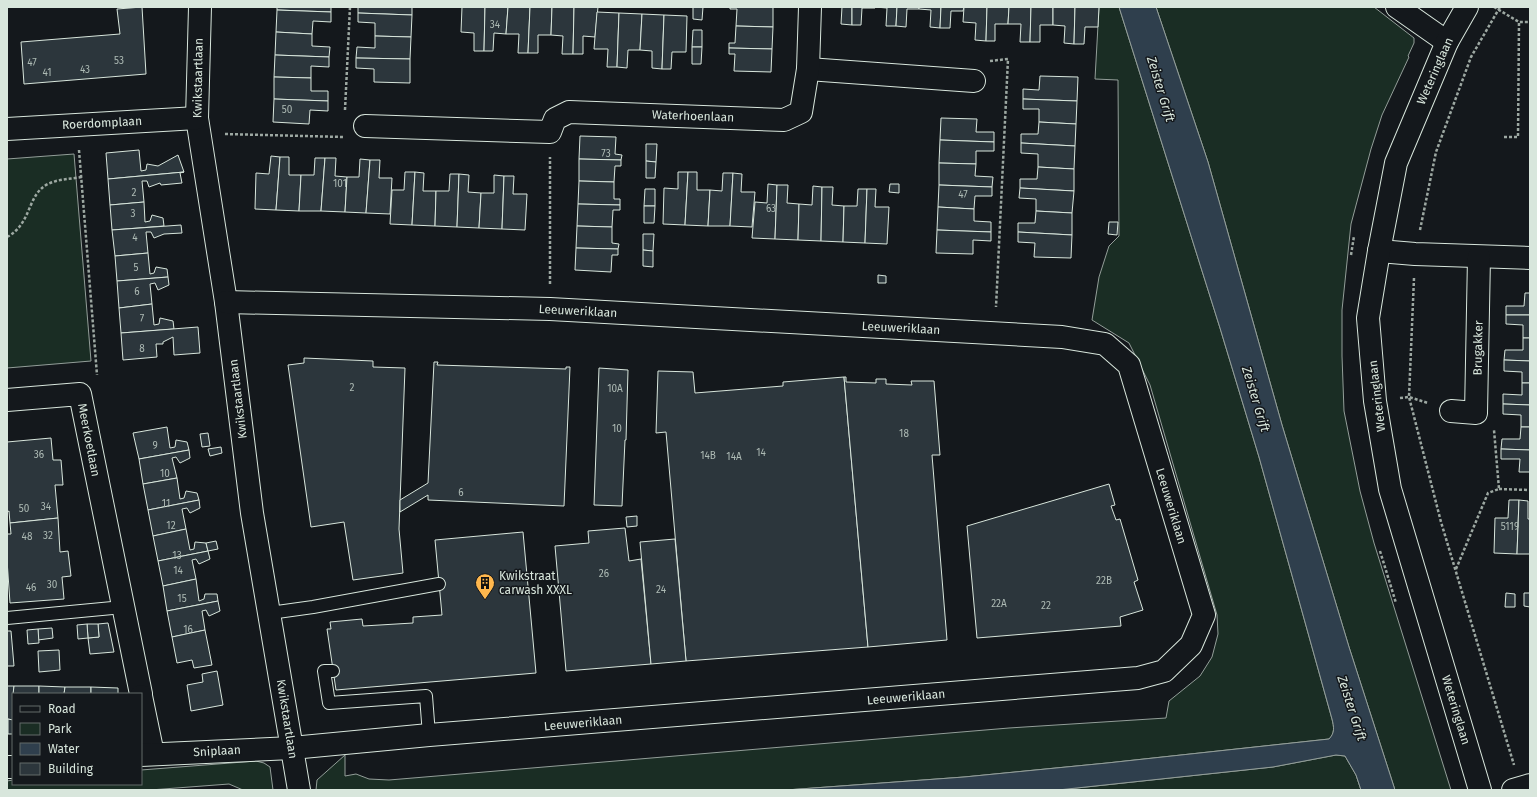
<svg xmlns="http://www.w3.org/2000/svg" width="1537" height="797" viewBox="0 0 1537 797" font-family="'Fira Sans',sans-serif">
  <style>
    .green { fill: #1a2d24; stroke: #939e99 }
    .water { fill: #2f3f4d; stroke: #939e99 }
    .building { fill: #2c363c; stroke: #d8e6dc }
    .lines { fill: none; stroke-linecap: round; stroke-linejoin: round }
    .service-casing { stroke: #d8e6dc; stroke-width: 14 }
    .minor-casing { stroke: #d8e6dc; stroke-width: 24 }
    .tertiary-casing { stroke: #d8e6dc; stroke-width: 24 }
    .path { stroke: #9da8a2; stroke-width: 2.5; stroke-dasharray: 3 2; stroke-linecap: butt }
    .service { stroke: #14181c; stroke-width: 12 }
    .minor { stroke: #14181c; stroke-width: 22 }
    .tertiary { stroke: #14181c; stroke-width: 22 }
    .labels { text-anchor: middle; dominant-baseline: central; stroke-width: 3; stroke-linejoin: round; paint-order: stroke }
    .number-label { font-size: 10px; fill: #adbab4 }
    .street-label { font-size: 12px; fill: #d8e6dc; stroke: #14181c }
    .poi-label { font-size: 12px; fill: #d8e6dc; stroke: #14181c; text-anchor: start }
    .water-label { font-size: 13px; font-style: italic; fill: #d8e6dc; stroke: #14181c }
  </style>
  <rect width="100%" height="100%" fill="#14181c"/>
  <!-- green -->
  <g class="green">
    <path d="M1099,7H1119L1220,328L1259,457L1332,719C1334,727 1335,733 1329,739L1107,763L964,777L786,790H316L317,780L345,755V776L356,774L369,779L389,780L1009,728L1166,718L1169,701L1200,676L1212,657L1218,634L1217,615L1150,385L1129,343L1092,320L1099,277L1109,246L1119,236L1118,80L1095,79Z"/>
    <polygon points="1156,7 1374,7 1414,38 1414,43 1408,56 1409,57 1382,115 1371,149 1351,224 1342,310 1342,356 1344,411 1360,491 1374,543 1451,790 1395,790 1349,647 1282,425 1208,162"/>
    <polygon points="74,154 91,361 7,368 7,159"/>
    <polygon points="1336,755 1345,756 1356,775 1361,790 1058,790 1273,767"/>
    <polygon points="256,761 264,763 270,767 273,790 243,790 229,784 150,790 7,790 7,781 13,780 13,784 141,784 141,770"/>
  </g>
  <!-- water -->
  <path class="water" d="M1119,7H1156L1208,162L1282,425L1349,647L1395,790H1361L1356,775L1345,756L1336,755L1273,767L1058,790H786L964,777L1107,763L1329,739C1335,733 1334,727 1332,719L1259,457L1220,328Z"/>
  <!-- building -->
  <g class="building">
    <polygon points="142,7 146,74 24,84 21,42 120,34 117,9"/>
    <polygon points="277,7 331,7 331,12 277,10"/>
    <polygon points="358,7 412,7 412,15 358,13"/>
    <polygon points="462,7 485,7 484,51 474,51 474,33 461,32"/>
    <polygon points="485,7 508,7 506,34 494,33 493,51 484,51"/>
    <polygon points="508,7 530,7 528,53 518,53 519,34 506,34"/>
    <polygon points="530,7 552,7 551,35 538,35 538,53 528,53"/>
    <polygon points="552,7 574,7 573,54 562,54 563,36 551,35"/>
    <polygon points="574,7 598,7 595,37 583,36 583,54 573,54"/>
    <polygon points="693,7 703,7 702,20 693,19"/>
    <polygon points="730,7 773,7 773,27 736,26 737,9 730,9"/>
    <polygon points="842,7 852,7 852,25 841,24"/>
    <polygon points="852,7 875,7 875,8 862,8 861,25 852,25"/>
    <polygon points="875,7 897,7 896,26 886,26 887,8"/>
    <polygon points="897,7 919,7 919,9 907,9 906,27 896,26"/>
    <polygon points="919,7 941,7 940,28 930,27 931,10 919,9"/>
    <polygon points="941,7 964,7 963,11 951,11 950,28 940,28"/>
    <polygon points="964,7 987,7 986,41 975,40 976,23 963,22"/>
    <polygon points="987,7 1009,7 1008,24 995,24 995,41 986,41"/>
    <polygon points="1009,7 1031,7 1030,42 1020,42 1021,24 1008,24"/>
    <polygon points="1031,7 1053,7 1053,25 1040,25 1040,42 1030,42"/>
    <polygon points="1053,7 1075,7 1074,44 1064,43 1065,26 1053,25"/>
    <polygon points="1075,7 1099,7 1098,27 1085,27 1084,44 1074,44"/>
    <polygon points="277,10 331,12 331,22 313,21 312,34 276,32"/>
    <polygon points="597,12 619,13 617,67 607,67 608,49 594,49"/>
    <polygon points="358,13 412,15 411,37 375,36 375,23 358,22"/>
    <polygon points="619,13 642,14 640,50 628,50 627,68 617,67"/>
    <polygon points="642,14 664,15 662,69 652,68 652,51 640,50"/>
    <polygon points="664,15 687,16 686,52 672,52 671,69 662,69"/>
    <polygon points="736,26 773,27 772,49 729,48 729,43 735,43"/>
    <polygon points="693,30 702,30 702,47 692,47"/>
    <polygon points="276,32 312,34 312,46 330,47 329,57 275,55"/>
    <polygon points="375,36 411,37 410,59 356,58 357,47 375,48"/>
    <polygon points="692,47 702,47 701,64 692,64"/>
    <polygon points="729,48 772,49 771,72 734,71 735,54 729,54"/>
    <polygon points="275,55 329,57 329,67 311,66 311,78 274,77"/>
    <polygon points="356,58 410,59 410,83 374,82 374,69 356,68"/>
    <polygon points="1040,76 1078,77 1077,101 1023,99 1023,89 1039,90"/>
    <polygon points="274,77 311,78 311,91 328,91 328,101 274,99"/>
    <polygon points="274,99 328,101 328,111 310,110 309,124 273,122"/>
    <polygon points="1023,99 1077,101 1076,124 1039,122 1039,109 1023,109"/>
    <polygon points="941,118 977,119 976,132 994,132 994,142 940,140"/>
    <polygon points="1039,122 1076,124 1075,146 1021,143 1021,134 1038,134"/>
    <polygon points="580,136 616,137 615,154 622,155 621,160 579,159"/>
    <polygon points="940,140 994,142 994,151 976,151 976,164 939,163"/>
    <polygon points="1021,143 1075,146 1074,169 1038,167 1038,154 1021,153"/>
    <polygon points="646,144 657,144 656,162 646,161"/>
    <polygon points="139,150 141,171 146,170 147,164 158,166 178,155 184,172 108,179 106,153"/>
    <polygon points="271,156 280,157 276,210 255,209 256,173 269,174"/>
    <polygon points="280,157 289,157 289,175 301,175 299,211 276,210"/>
    <polygon points="315,158 325,158 321,211 299,211 301,175 314,175"/>
    <polygon points="325,158 336,158 335,176 347,177 345,212 321,211"/>
    <polygon points="360,159 370,160 366,213 345,212 347,177 359,177"/>
    <polygon points="579,159 621,160 621,166 615,166 614,182 579,181"/>
    <polygon points="370,160 380,160 379,178 392,178 390,214 366,213"/>
    <polygon points="646,161 656,162 655,178 646,178"/>
    <polygon points="939,163 976,164 975,176 993,177 992,187 939,185"/>
    <polygon points="1038,167 1074,169 1074,191 1020,188 1020,179 1037,179"/>
    <polygon points="184,172 180,173 182,183 161,185 160,183 149,187 147,181 142,181 144,202 110,205 108,179"/>
    <polygon points="405,172 415,172 412,225 390,224 392,190 404,190"/>
    <polygon points="415,172 424,173 423,191 436,191 435,226 412,225"/>
    <polygon points="678,172 688,172 685,225 663,224 664,188 678,189"/>
    <polygon points="688,172 697,172 697,190 710,190 708,226 685,225"/>
    <polygon points="723,173 733,173 730,226 708,226 710,190 722,191"/>
    <polygon points="733,173 742,174 741,192 755,192 752,227 730,226"/>
    <polygon points="450,174 459,174 457,227 435,226 436,191 449,191"/>
    <polygon points="459,174 469,175 468,192 481,193 479,228 457,227"/>
    <polygon points="494,175 504,176 502,229 479,228 481,193 494,193"/>
    <polygon points="504,176 514,176 513,194 527,194 525,230 502,229"/>
    <polygon points="579,181 614,182 614,199 620,199 620,205 578,204"/>
    <polygon points="768,184 777,185 775,239 752,238 755,202 767,203"/>
    <polygon points="890,184 899,184 899,193 889,192"/>
    <polygon points="777,185 788,185 787,203 799,204 798,240 775,239"/>
    <polygon points="939,185 992,187 992,196 975,196 974,209 938,207"/>
    <polygon points="813,186 822,187 821,241 798,240 799,204 812,205"/>
    <polygon points="822,187 833,187 832,205 844,206 843,242 821,241"/>
    <polygon points="1020,188 1074,191 1072,213 1036,211 1036,199 1019,198"/>
    <polygon points="645,189 655,189 655,206 644,206"/>
    <polygon points="858,189 867,189 865,243 843,242 844,206 857,206"/>
    <polygon points="867,189 876,189 875,207 889,207 887,244 865,243"/>
    <polygon points="144,202 145,222 150,221 152,215 163,218 164,226 112,230 110,205"/>
    <polygon points="578,204 620,205 620,210 613,210 612,227 577,226"/>
    <polygon points="644,206 655,206 654,223 644,223"/>
    <polygon points="938,207 974,209 974,221 991,222 991,232 937,230"/>
    <polygon points="1036,211 1072,213 1072,235 1018,232 1018,223 1035,223"/>
    <polygon points="1109,222 1118,222 1117,235 1108,234"/>
    <polygon points="181,225 182,233 164,234 154,238 151,232 146,232 148,253 115,256 112,230"/>
    <polygon points="577,226 612,227 612,243 619,244 618,249 576,248"/>
    <polygon points="937,230 991,232 991,241 973,240 973,254 936,253"/>
    <polygon points="1018,232 1072,235 1071,258 1034,257 1035,243 1018,242"/>
    <polygon points="643,234 654,234 653,251 643,250"/>
    <polygon points="576,248 618,249 618,255 612,255 611,272 575,270"/>
    <polygon points="643,250 653,251 653,267 643,266"/>
    <polygon points="148,253 150,274 154,273 156,267 167,269 168,277 117,281 115,256"/>
    <polygon points="878,275 886,276 886,283 878,283"/>
    <polygon points="168,277 169,285 158,290 155,283 150,284 152,304 119,308 117,281"/>
    <polygon points="1525,293 1530,293 1530,315 1506,315 1506,306 1524,306"/>
    <polygon points="152,304 154,325 159,324 160,318 173,321 174,329 121,333 119,308"/>
    <polygon points="1506,315 1530,315 1530,338 1523,338 1523,325 1506,324"/>
    <polygon points="198,327 200,353 174,355 173,337 163,342 163,344 156,344 157,357 123,360 121,333"/>
    <polygon points="1523,338 1530,338 1530,361 1504,360 1505,350 1523,350"/>
    <polygon points="304,358 373,361 373,367 405,368 399,529 403,573 353,580 344,522 311,527 288,365 304,363"/>
    <polygon points="1504,360 1530,361 1530,383 1522,383 1522,372 1504,371"/>
    <polygon points="434,362 438,362 437,365 566,369 566,367 570,367 564,506 428,500 428,495 400,512 400,500 428,483"/>
    <polygon points="599,368 628,370 626,440 625,440 622,506 594,505"/>
    <polygon points="658,371 693,372 695,393 783,386 783,382 844,377 868,647 686,661 666,432 656,433"/>
    <polygon points="844,377 846,377 846,382 876,383 876,379 886,379 886,384 912,385 911,381 934,381 940,455 932,455 947,640 868,647"/>
    <polygon points="1522,383 1530,383 1530,405 1503,404 1503,394 1522,395"/>
    <polygon points="1503,404 1530,405 1530,427 1521,427 1521,415 1503,414"/>
    <polygon points="167,427 170,448 175,447 176,440 187,442 189,450 139,459 133,433"/>
    <polygon points="1521,427 1530,427 1530,450 1501,449 1502,439 1520,439"/>
    <polygon points="208,433 210,446 202,447 200,434"/>
    <polygon points="51,438 53,460 61,460 63,485 55,485 58,518 10,523 9,511 7,512 7,442"/>
    <polygon points="221,447 222,453 210,456 208,449"/>
    <polygon points="1501,449 1530,450 1530,472 1519,472 1520,459 1501,459"/>
    <polygon points="189,450 190,458 180,463 176,457 172,458 177,478 143,484 139,459"/>
    <polygon points="177,478 180,499 184,498 186,491 197,493 199,500 148,510 143,484"/>
    <polygon points="1109,484 1115,505 1111,506 1116,520 1120,519 1138,580 1134,582 1143,610 1120,617 1121,626 977,638 967,526"/>
    <polygon points="199,500 200,508 190,513 187,508 182,509 186,529 153,536 148,510"/>
    <polygon points="1509,500 1519,500 1517,554 1494,553 1495,518 1508,518"/>
    <polygon points="1519,500 1528,501 1528,519 1530,519 1530,554 1517,554"/>
    <polygon points="637,516 637,526 627,527 626,517"/>
    <polygon points="58,518 60,552 68,551 71,576 62,577 64,599 10,603 7,560 7,534 11,534 10,523"/>
    <polygon points="625,528 629,561 641,559 651,664 566,671 555,546 589,543 588,531"/>
    <polygon points="186,529 190,550 194,549 195,542 206,543 208,551 158,561 153,536"/>
    <polygon points="523,532 536,673 336,690 327,629 331,629 330,622 362,619 363,626 413,623 413,617 442,615 435,540"/>
    <polygon points="675,539 686,661 651,664 640,542"/>
    <polygon points="216,541 218,549 208,551 206,543"/>
    <polygon points="208,551 210,559 199,564 196,559 192,560 196,579 163,586 158,561"/>
    <polygon points="196,579 199,601 204,599 205,594 217,594 218,601 167,611 163,586"/>
    <polygon points="1506,593 1515,594 1515,607 1505,607"/>
    <polygon points="1524,593 1530,593 1530,607 1524,606"/>
    <polygon points="218,601 220,611 209,616 206,610 202,611 205,630 172,637 167,611"/>
    <polygon points="108,623 114,652 90,654 88,638 99,637 98,624"/>
    <polygon points="87,624 98,624 99,637 88,638"/>
    <polygon points="87,624 88,638 78,639 77,625"/>
    <polygon points="52,628 53,638 38,640 38,629"/>
    <polygon points="38,629 39,643 28,644 27,630"/>
    <polygon points="205,630 212,665 194,668 192,660 177,663 172,637"/>
    <polygon points="7,631 11,631 14,666 7,666"/>
    <polygon points="59,650 60,670 39,672 38,651"/>
    <polygon points="217,671 223,705 191,711 187,685 203,682 202,674"/>
    <polygon points="7,686 14,686 13,720 7,719"/>
    <polygon points="14,686 39,686 39,694 13,694"/>
    <polygon points="39,686 65,687 64,694 39,694"/>
    <polygon points="65,687 91,687 91,694 64,694"/>
    <polygon points="91,687 118,688 118,694 91,694"/>
    <polygon points="13,717 13,734 8,734 8,719 13,720"/>
  </g>
  <g class="lines">
    <!-- service casing -->
    <g class="service-casing">
      <g id="service">
        <polyline points="270,613 313,607 439,584"/>
        <polyline points="7,618 123,607"/>
        <polyline points="333,671 324,671 329,703 426,696 429,735"/>
      </g>
    </g>
    <!-- minor casing -->
    <g class="minor-casing">
      <g id="minor">
        <polyline points="200,7 197,118 226,302 252,513 299,790"/>
        <polyline points="1397,7 1447,42"/>
        <polyline points="808,69 974,81"/>
        <polyline points="365,126 550,132 555,119 569,112 784,120 801,112 808,69 810,7"/>
        <polyline points="7,129 197,118"/>
        <polyline points="1379,251 1415,254 1530,258"/>
        <polyline points="7,400 80,394 141,694"/>
        <polyline points="1451,411 1476,413 1479,257"/>
        <polyline points="141,696 153,754"/>
        <polyline points="141,755 292,748 429,735 1138,678 1164,671 1191,645 1204,615 1129,365 1105,344 1062,337 550,309 226,302"/>
        <polyline points="7,767 13,767"/>
        <polyline points="1513,790 1530,785"/>
      </g>
    </g>
    <!-- tertiary casing -->
    <g class="tertiary-casing">
      <polyline id="tertiary" points="1467,7 1447,42 1396,163 1379,251 1368,318 1375,401 1390,489 1480,790"/>
    </g>
    <!-- path -->
    <g class="path">
      <polyline points="1494,7 1519,22 1530,22"/>
      <polyline points="990,61 1008,59 996,307"/>
      <polyline points="345,110 350,7"/>
      <polyline points="225,134 344,137"/>
      <polyline points="1504,137 1518,137 1519,22"/>
      <polyline points="79,150 97,375"/>
      <polyline points="1420,230 1436,152 1471,57 1500,7"/>
      <path d="M7,237C32,224 27,194 48,184C58,179 70,179 82,177"/>
      <polyline points="1351,255 1354,236"/>
      <polyline points="1414,278 1409,397 1441,522 1514,765"/>
      <polyline points="550,284 550,157"/>
      <polyline points="1400,398 1409,397 1428,403"/>
      <polyline points="1499,489 1530,490"/>
      <polyline points="1380,551 1396,603"/>
      <polyline points="1456,569 1488,493 1499,489 1494,430"/>
    </g>
    <!-- service -->
    <use href="#service" class="service"/>
    <!-- minor -->
    <use href="#minor" class="minor"/>
    <!-- tertiary -->
    <use href="#tertiary" class="tertiary"/>
  </g>
  <!-- icons -->
  <defs>
    <g id="building-pin" transform="scale(1)"><path d="M0 17L-7.5 6A9.5 9.5 0 1 1 7.5 6Z" fill="#ffb74d" stroke="#14181c"/><path d="M-4-6H4V6H1V3H-1V6H-4ZM-2.5-4.3h1.7v1.8h-1.7ZM.8-4.3h1.7v1.8H.8ZM-2.5-1h1.7V.8h-1.7ZM.8-1h1.7V.8H.8Z" fill="#111"/></g>
  </defs>
  <g fill-rule="evenodd">
    <use href="#building-pin" x="485" y="583"/>
  </g>
  <g class="labels">
    <!-- number labels -->
    <g class="number-label">
      <text x="495" y="25">34</text>
      <text x="119" y="61">53</text>
      <text x="32" y="63">47</text>
      <text x="85" y="70">43</text>
      <text x="47" y="73">41</text>
      <text x="287" y="110">50</text>
      <text x="606" y="154">73</text>
      <text x="340" y="184">101</text>
      <text x="134" y="193">2</text>
      <text x="963" y="195">47</text>
      <text x="771" y="209">63</text>
      <text x="133" y="214">3</text>
      <text x="135" y="238">4</text>
      <text x="136" y="268">5</text>
      <text x="137" y="292">6</text>
      <text x="142" y="319">7</text>
      <text x="142" y="349">8</text>
      <text x="352" y="388">2</text>
      <text x="615" y="389">10A</text>
      <text x="617" y="429">10</text>
      <text x="904" y="434">18</text>
      <text x="155" y="446">9</text>
      <text x="761" y="453">14</text>
      <text x="39" y="455">36</text>
      <text x="708" y="456">14B</text>
      <text x="734" y="457">14A</text>
      <text x="165" y="474">10</text>
      <text x="461" y="493">6</text>
      <text x="166" y="504">11</text>
      <text x="46" y="507">34</text>
      <text x="24" y="509">50</text>
      <text x="171" y="526">12</text>
      <text x="1510" y="527">5119</text>
      <text x="48" y="536">32</text>
      <text x="27" y="537">48</text>
      <text x="177" y="556">13</text>
      <text x="178" y="571">14</text>
      <text x="604" y="574">26</text>
      <text x="1104" y="581">22B</text>
      <text x="52" y="585">30</text>
      <text x="31" y="588">46</text>
      <text x="661" y="590">24</text>
      <text x="182" y="599">15</text>
      <text x="999" y="604">22A</text>
      <text x="1046" y="606">22</text>
      <text x="188" y="630">16</text>
    </g>
    <!-- street labels -->
    <g class="street-label">
      <text transform="translate(1435 71) rotate(-66)">Weteringlaan</text>
      <text transform="translate(198 78) rotate(-89)">Kwikstaartlaan</text>
      <text transform="translate(693 116) rotate(2)">Waterhoenlaan</text>
      <text transform="translate(102 123) rotate(-3)">Roerdomplaan</text>
      <text transform="translate(578 311) rotate(3)">Leeuweriklaan</text>
      <text transform="translate(901 328) rotate(3)">Leeuweriklaan</text>
      <text transform="translate(1478 348) rotate(-89)">Brugakker</text>
      <text transform="translate(1377 396) rotate(-97)">Weteringlaan</text>
      <text transform="translate(238 399) rotate(-97)">Kwikstaartlaan</text>
      <text transform="translate(89 440) rotate(79)">Meerkoetlaan</text>
      <text transform="translate(1171 506) rotate(73)">Leeuweriklaan</text>
      <text transform="translate(906 697) rotate(-5)">Leeuweriklaan</text>
      <text transform="translate(1456 710) rotate(73)">Weteringlaan</text>
      <text transform="translate(287 719) rotate(81)">Kwikstaartlaan</text>
      <text transform="translate(583 723) rotate(-5)">Leeuweriklaan</text>
      <text transform="translate(217 751) rotate(-3)">Sniplaan</text>
    </g>
    <!-- poi labels -->
    <g class="poi-label">
      <text x="499" y="576">Kwikstraat<tspan x="499" dy="14">carwash XXXL</tspan></text>
    </g>
    <!-- water labels -->
    <g class="water-label">
      <text transform="translate(1161 89) rotate(73)">Zeister Grift</text>
      <text transform="translate(1256 399) rotate(73)">Zeister Grift</text>
      <text transform="translate(1352 708) rotate(72)">Zeister Grift</text>
    </g>
  </g>
  <!-- border -->
  <rect width="1537" height="797" fill="none" stroke="#d8e6dc" stroke-width="16"/>
  <!-- legend -->
  <rect x="12" y="693" width="130" height="92" fill="#14181c" stroke="#626a69"/>
  <rect x="20" y="706" width="20" height="6" fill="#14181c" stroke="#626a69"/>
  <text x="48" y="713" font-size="12" fill="#d8e6dc">Road</text>
  <rect x="20" y="723" width="20" height="12" fill="#1a2d24" stroke="#626a69"/>
  <text x="48" y="733" font-size="12" fill="#d8e6dc">Park</text>
  <rect x="20" y="743" width="20" height="12" fill="#2f3f4d" stroke="#626a69"/>
  <text x="48" y="753" font-size="12" fill="#d8e6dc">Water</text>
  <rect x="20" y="763" width="20" height="12" fill="#2c363c" stroke="#626a69"/>
  <text x="48" y="773" font-size="12" fill="#d8e6dc">Building</text>
</svg>
